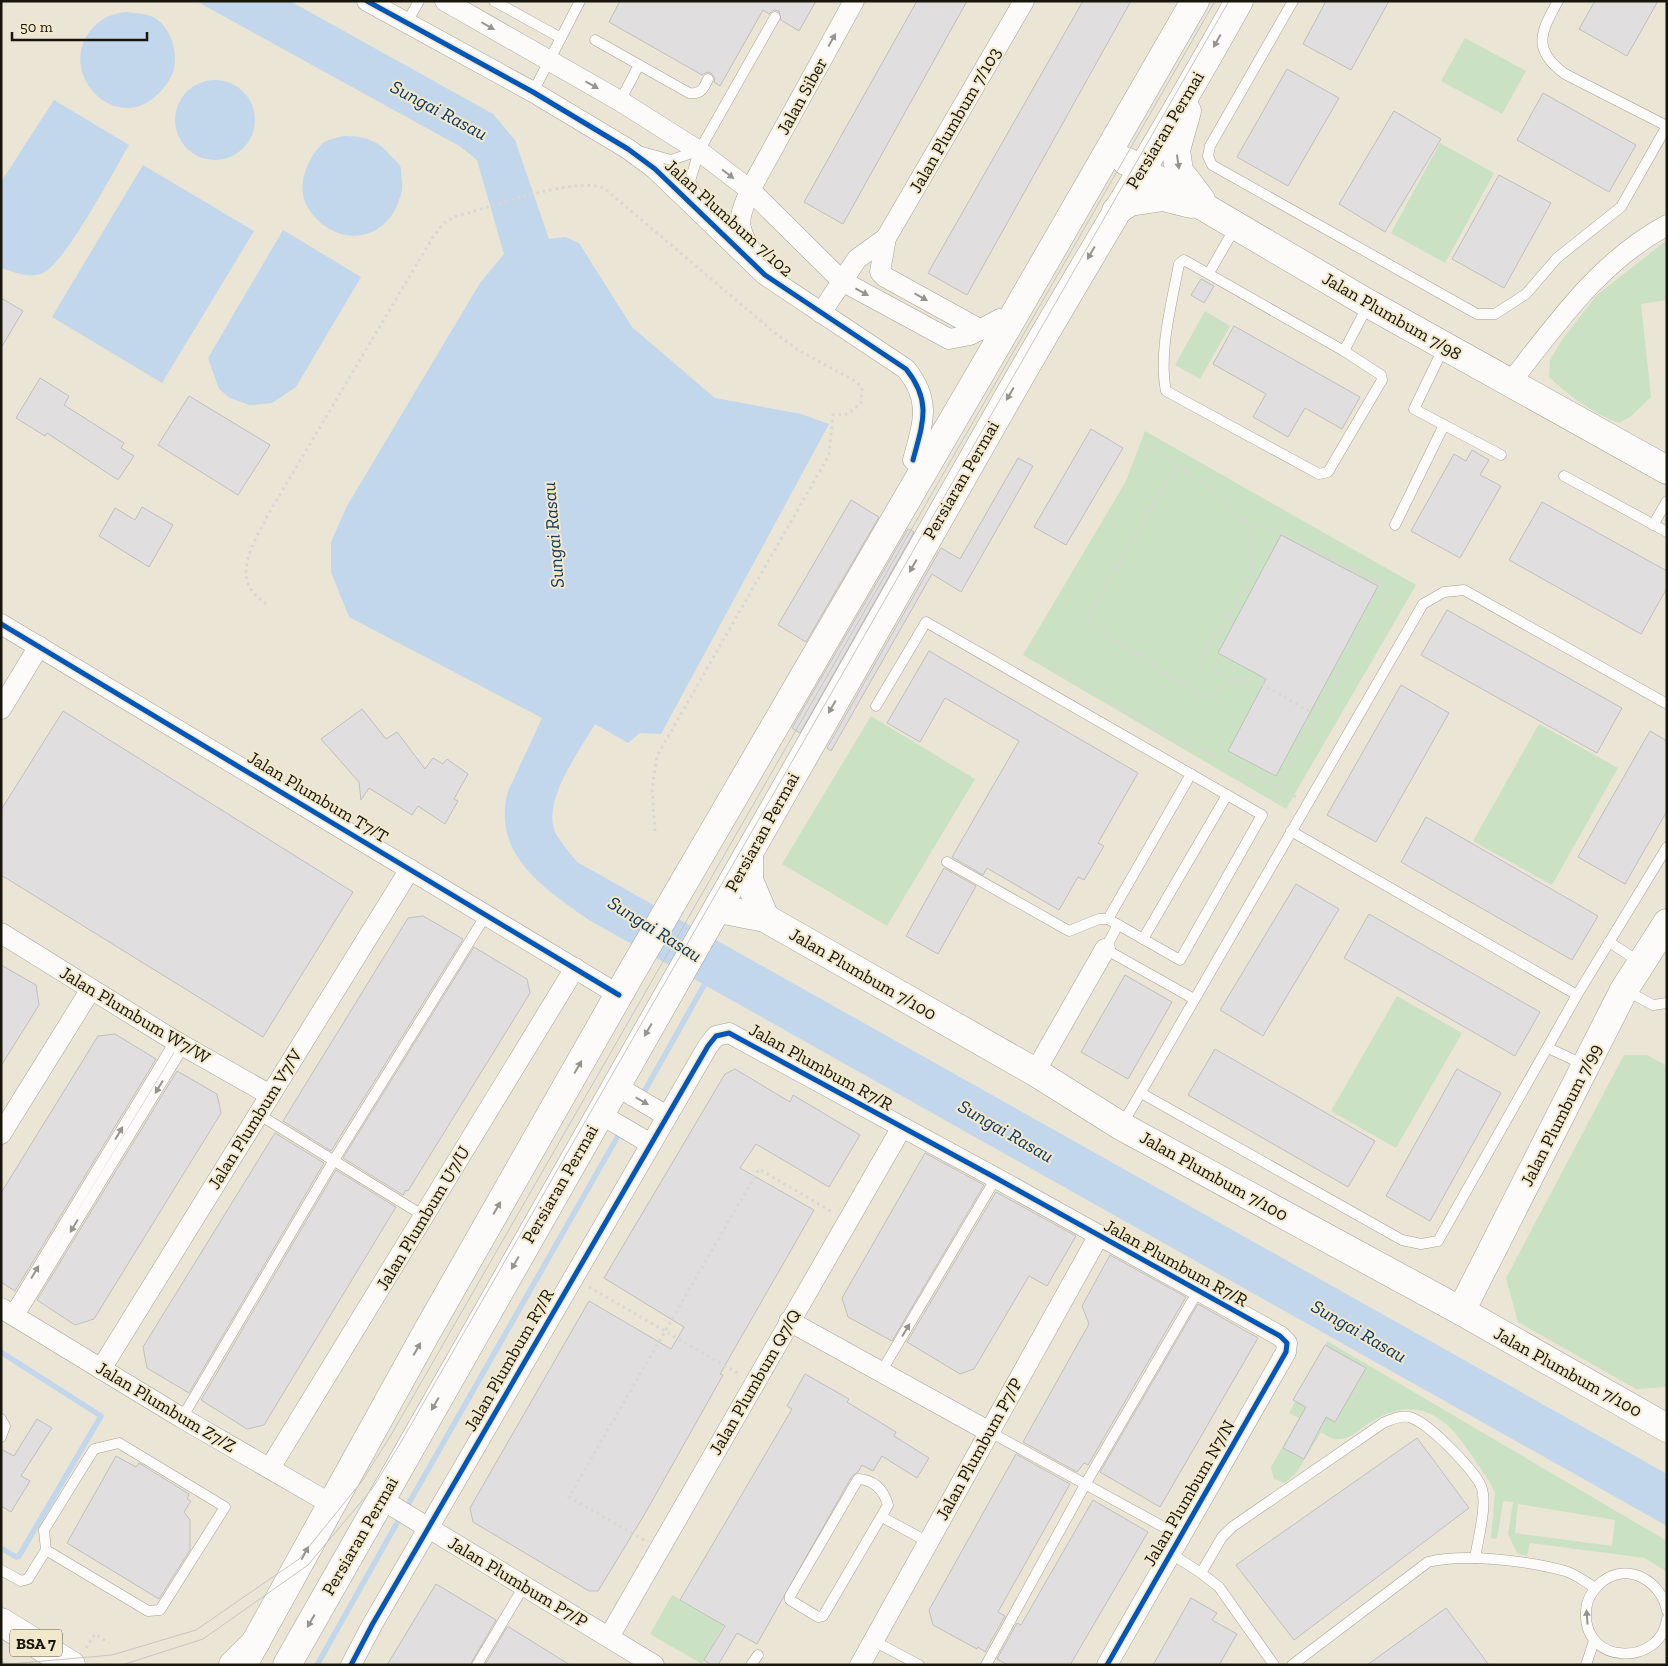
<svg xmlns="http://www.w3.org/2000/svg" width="1668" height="1666" viewBox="0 0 1668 1666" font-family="'Zilla Slab',serif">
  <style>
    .green { fill: #cae2c3; fill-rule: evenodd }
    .water { fill: #c2d7ec }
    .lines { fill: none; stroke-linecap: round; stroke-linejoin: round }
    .stream { stroke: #c2d7ec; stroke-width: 5.5 }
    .building { fill: #e0dedf; stroke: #c1bfbd }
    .lane-casing { stroke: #a6a296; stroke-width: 11 }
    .street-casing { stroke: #a6a296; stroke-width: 21 }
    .secondary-casing { stroke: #a6a296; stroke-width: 29 }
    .primary-casing { stroke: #a6a296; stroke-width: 29 }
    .path { stroke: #d8d7d2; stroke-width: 3; stroke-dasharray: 2.5 4; stroke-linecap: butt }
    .lane { stroke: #fcfbf9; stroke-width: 10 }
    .street { stroke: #fcfbf9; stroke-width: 20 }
    .secondary { stroke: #fcfbf9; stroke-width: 28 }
    .primary { stroke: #fcfbf9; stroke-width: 28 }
    .tram { stroke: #c6c6c1; stroke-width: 1 }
    .cycleway-casing { stroke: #f2e9cd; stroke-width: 8 }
    .cycleway { stroke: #0057b8; stroke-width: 5 }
    .oneway { fill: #95948e }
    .labels { text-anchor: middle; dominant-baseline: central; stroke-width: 4; stroke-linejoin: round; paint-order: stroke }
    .shield { fill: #f2e9cd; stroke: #595545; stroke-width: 1 }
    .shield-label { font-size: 16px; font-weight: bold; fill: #18150b }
    .street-label { font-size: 18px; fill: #18150b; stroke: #f2e9cd }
    .water-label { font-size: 19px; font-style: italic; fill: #103963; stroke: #f2e9cd }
  </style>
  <rect width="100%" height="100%" fill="#eae5d5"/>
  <!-- green -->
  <g class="green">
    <polygon points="1465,38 1526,71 1502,114 1441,81"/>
    <polygon points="1440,143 1494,173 1445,263 1391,233"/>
    <path d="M1667,240V300L1641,304L1651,397L1630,417L1619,423C1594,414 1569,396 1549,377L1550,360L1562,340L1597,295Z"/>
    <polygon points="1205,311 1230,326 1200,379 1175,365"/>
    <polygon points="1145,431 1416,585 1286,809 1023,655 1126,481"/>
    <polygon points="871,716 975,779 887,926 782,864"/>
    <polygon points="1539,724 1618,768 1552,885 1473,841"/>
    <polygon points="1397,996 1462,1033 1396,1148 1331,1111"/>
    <polygon points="1624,1055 1647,1055 1667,1066 1667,1387 1636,1389 1518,1322 1506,1278"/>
    <path d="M1327,1341L1667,1541V1572L1645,1558L1530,1543L1527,1556L1517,1553L1508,1534L1513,1502L1503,1501L1498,1534L1496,1539L1491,1538L1495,1494L1491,1484C1478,1465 1464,1441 1447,1425C1420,1401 1393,1407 1366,1425C1358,1431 1349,1439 1339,1439C1332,1440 1327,1436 1321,1432L1297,1472L1285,1483L1274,1479L1271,1467L1299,1418L1289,1413ZM1518,1504L1615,1520L1612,1546L1515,1533Z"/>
    <polygon points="672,1595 724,1625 702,1664 650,1634"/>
  </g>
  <!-- water -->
  <g class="water">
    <path d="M196,1H290L493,114L515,140L549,239L565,237L579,243L632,327L715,398L801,414L829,424L661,734L640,733L628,743L595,724C580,750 540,803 556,834C562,844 570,853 577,862L1667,1474V1526L589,920C546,890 493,856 507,795C509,787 515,778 518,770C526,753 534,735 542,718L349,617L331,572V542L347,506L480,283L504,254L477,160L461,147Z"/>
    <path d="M126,12C135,13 144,13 153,17C172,26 181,59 171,77C129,150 52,77 91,30C101,18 111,14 126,12Z"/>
    <circle cx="215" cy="120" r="40"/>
    <path d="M54,100L129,145C113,172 66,262 43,273C29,279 14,272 1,268V182Z"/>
    <path d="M343,136C362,136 377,139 390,155C393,158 398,162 400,166C402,170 401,177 402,181C403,190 401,195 398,203C381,247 329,245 307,206C296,186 307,159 322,144C327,139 337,138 343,136Z"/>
    <polygon points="143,165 254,231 162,383 52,317"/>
    <polygon points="283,230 361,277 296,387 272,403 250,405 230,398 219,389 208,358"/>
  </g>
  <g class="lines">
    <!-- stream -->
    <g class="stream">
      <polyline points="644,1092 707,980"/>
      <polyline points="1,1352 101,1416 19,1556"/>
      <polyline points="409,1503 618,1136"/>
      <polyline points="1,1548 16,1557"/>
      <polyline points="317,1665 397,1523"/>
    </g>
  </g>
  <!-- building -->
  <g class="building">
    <polygon points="620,1 816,1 799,31 781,20 779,11 774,10 769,14 763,10 720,86 714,82 715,78 711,73 707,72 702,75 609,22"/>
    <polygon points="917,1 967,1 843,224 804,202"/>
    <polygon points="1083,1 1131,1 967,295 928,273"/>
    <polygon points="1326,1 1389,1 1351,70 1303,44"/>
    <polygon points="1595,1 1658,1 1627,56 1579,29"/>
    <polygon points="1287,69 1339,98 1288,186 1237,157"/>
    <polygon points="1543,93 1636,145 1609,192 1517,140"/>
    <polygon points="1394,111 1441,139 1385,232 1339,204"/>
    <polygon points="1499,175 1551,203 1504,288 1452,259"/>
    <polygon points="1201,279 1214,286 1204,303 1191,295"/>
    <polygon points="1,298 23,311 1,348"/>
    <polygon points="1234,326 1360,397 1342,429 1305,408 1288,437 1253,417 1266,394 1213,364"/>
    <polygon points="40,378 69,396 64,405 124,443 121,448 134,456 118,480 47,433 45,436 16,418"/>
    <polygon points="189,396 270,445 238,495 158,445"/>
    <polygon points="1091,429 1123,448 1066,545 1034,527"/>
    <polygon points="1472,450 1489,460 1480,475 1501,486 1460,558 1411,531 1454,454 1466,461"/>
    <polygon points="1018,458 1033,466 961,592 932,574 831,751 827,748 941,548 960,559"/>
    <polygon points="851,500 879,517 806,642 778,625"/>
    <polygon points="1542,502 1667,571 1667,588 1641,634 1509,560"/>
    <polygon points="142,507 173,525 149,567 99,536 115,508 135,520"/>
    <polygon points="908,529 914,532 800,733 792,728"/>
    <polygon points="1281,535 1378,586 1276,776 1228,751 1266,679 1218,653"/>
    <polygon points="1447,610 1622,708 1597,753 1421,655"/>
    <polygon points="929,651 1138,773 1098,843 1104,846 1084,880 1078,877 1059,910 987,868 983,875 952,857 1019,741 945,698 920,742 887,723"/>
    <polygon points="1401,685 1449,713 1376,842 1327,815"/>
    <polygon points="362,709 386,739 397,732 425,769 433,758 443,764 447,759 468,774 454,799 458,801 445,824 418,806 412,815 369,788 361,800 359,782 321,739"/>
    <polygon points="63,711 353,892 263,1037 1,875 1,810"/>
    <polygon points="1650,731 1667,741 1667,811 1625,884 1578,857"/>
    <polygon points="1426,817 1598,916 1572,960 1401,862"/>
    <polygon points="944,868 976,886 938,954 906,936"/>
    <polygon points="1296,884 1339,909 1263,1036 1220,1010"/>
    <polygon points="1369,914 1540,1012 1515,1056 1344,958"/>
    <polygon points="423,916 463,939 331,1151 283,1121 408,918"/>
    <polygon points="474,947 527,979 530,993 408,1191 406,1190 403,1195 343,1158"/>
    <polygon points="1,965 36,985 39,1005 1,1066"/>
    <polygon points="1125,975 1172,1002 1128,1079 1081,1052"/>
    <polygon points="115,1034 156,1059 15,1291 1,1282 1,1193 98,1036"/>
    <polygon points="1215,1049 1375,1141 1348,1187 1188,1095"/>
    <polygon points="735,1069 790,1102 793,1095 860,1135 829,1187 756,1144 740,1168 814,1210 720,1374 723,1375 643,1517 598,1591 589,1591 473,1522 470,1508 589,1301 671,1349 684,1327 604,1278 725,1074"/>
    <polygon points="1457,1069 1501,1093 1430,1221 1386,1196"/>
    <polygon points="177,1071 217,1094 221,1113 94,1319 75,1325 37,1300"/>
    <polygon points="275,1133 324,1163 189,1393 147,1368 143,1347"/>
    <polygon points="925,1153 984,1185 892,1341 848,1317 842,1298"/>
    <polygon points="336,1170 396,1207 264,1425 247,1429 201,1400"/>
    <polygon points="996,1192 1076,1236 1047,1286 1029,1276 974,1369 960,1374 907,1342"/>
    <polygon points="1110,1255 1186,1297 1088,1465 1084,1463 1077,1472 1023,1442 1089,1324 1082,1306"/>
    <polygon points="1198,1304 1258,1338 1160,1507 1100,1472"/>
    <polygon points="1325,1345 1366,1368 1335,1422 1326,1417 1304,1459 1283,1448 1306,1407 1293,1400"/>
    <polygon points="805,1374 849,1399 847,1402 896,1432 894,1436 929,1458 917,1478 882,1456 873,1471 862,1465 858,1472 852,1476 757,1644 737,1633 718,1665 711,1665 704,1660 725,1626 680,1600 792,1409 787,1406"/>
    <polygon points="37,1419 52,1428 21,1476 30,1481 11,1512 1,1506 1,1449 14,1456"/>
    <polygon points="1417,1438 1469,1508 1294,1640 1236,1565"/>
    <polygon points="1016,1454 1070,1484 998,1612 1005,1616 985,1652 978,1647 977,1649 933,1625 929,1610"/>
    <polygon points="116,1456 136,1467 139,1463 189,1494 187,1499 191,1501 184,1512 190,1520 190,1550 159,1599 67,1543"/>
    <polygon points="1093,1500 1148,1532 1070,1665 1008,1665 997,1659 1017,1623 1021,1625"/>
    <polygon points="436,1584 496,1620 470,1665 387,1665"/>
    <polygon points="1191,1598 1217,1613 1212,1620 1237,1634 1219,1665 1153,1665"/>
    <polygon points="1446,1608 1489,1665 1367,1665"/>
    <polygon points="507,1627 509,1627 570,1665 485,1665"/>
  </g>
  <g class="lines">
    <!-- lane casing -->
    <g class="lane-casing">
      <g id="lane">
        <polyline points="494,1 561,38"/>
        <polyline points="1293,1 1210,146 1208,156 1212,165 1477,314 1495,314 1526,294 1557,258 1621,207 1667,126"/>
        <path d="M1558,1C1540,33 1532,50 1565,74L1667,126"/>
        <polyline points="406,24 419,1"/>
        <path d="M595,40L689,93C701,95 704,88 708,79"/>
        <polyline points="533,92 580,1"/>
        <polyline points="620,101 639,65"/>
        <polyline points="642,152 671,160 698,151"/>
        <polyline points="704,209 690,181 699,151 775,17"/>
        <path d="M1184,260L1344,351L1381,375L1382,380L1328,472L1319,474L1166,391C1158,353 1172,302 1179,264Z"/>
        <polyline points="1209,273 1236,226"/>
        <polyline points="1444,347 1414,409 1501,455"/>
        <polyline points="1344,351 1368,305"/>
        <polyline points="1564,476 1667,532"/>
        <polyline points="1395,525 1444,425"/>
        <polyline points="1653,525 1667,501"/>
        <polyline points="876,706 926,622 1262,815 1180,960 1108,919 1099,919 1069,931 947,862"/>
        <polyline points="1291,831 1577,995"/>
        <polyline points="1108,919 1191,774"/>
        <polyline points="1118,925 1105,949 1194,999"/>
        <polyline points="1143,939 1227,795"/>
        <polyline points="1609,942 1641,963"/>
        <polyline points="1625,990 1653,1005 1667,1003"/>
        <polyline points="1548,1048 1585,1065"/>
        <polyline points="1141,1093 1402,1240 1421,1244 1438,1241 1577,995 1667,847"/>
        <polyline points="258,1114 424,1216"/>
        <polyline points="1122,1125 1423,604 1444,592 1464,590 1667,704"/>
        <polyline points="10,1313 175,1041"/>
        <polyline points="18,1318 184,1046"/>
        <polyline points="881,1372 996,1178"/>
        <polyline points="182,1418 334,1160 486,915"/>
        <polyline points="1,1419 5,1426 1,1437"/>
        <polyline points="988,1431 1180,1536"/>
        <path d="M858,1479C875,1480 884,1491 888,1505L823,1616L818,1617L790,1600V1596Z"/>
        <polyline points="882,1517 928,1542"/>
        <polyline points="1170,1553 1201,1573"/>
        <polyline points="1,1570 21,1581 28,1579 46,1550 44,1530 94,1449 119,1443 225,1507 160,1610 148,1611 46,1550"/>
        <path d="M1667,1611C1662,1582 1629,1562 1603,1581C1593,1589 1586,1600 1586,1613C1584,1666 1661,1666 1667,1619"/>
        <polyline points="874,1641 919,1665"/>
        <polyline points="477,1665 524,1586"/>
        <polyline points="751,1665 758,1655"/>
        <polyline points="986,1665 1086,1483 1198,1291"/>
        <path d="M1274,1665L1219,1587L1201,1573L1222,1537L1232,1527L1383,1423C1391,1420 1400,1415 1409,1417C1426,1420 1478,1473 1482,1489C1487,1506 1478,1539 1475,1558"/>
        <path d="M1292,1665L1428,1562C1464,1553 1529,1561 1565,1571C1576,1574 1586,1583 1596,1588"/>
        <polyline points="1586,1665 1594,1641"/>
      </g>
    </g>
    <!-- street casing -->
    <g class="street-casing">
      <g id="street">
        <path d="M367,1L533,92L628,149L655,169L765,275L906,369C932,401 923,423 913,460"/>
        <polyline points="445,1 620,101 699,151 750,190 842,281 949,339 970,335 1000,319"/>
        <path d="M753,255C736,224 737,223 750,190L854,1"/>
        <polyline points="821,313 857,259 886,238"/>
        <polyline points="981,330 885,277 880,272 886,238 1024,1"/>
        <path d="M1510,383C1557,323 1599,262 1667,225"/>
        <polyline points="1,624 619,995"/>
        <polyline points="1,709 39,646"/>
        <polyline points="1,933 175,1041 270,1095"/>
        <polyline points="1035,1072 1105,949"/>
        <polyline points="616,1086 667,1116"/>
        <polyline points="600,1114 651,1144"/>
        <polyline points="1,1134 91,989"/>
        <polyline points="1,1308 182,1418 331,1504"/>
        <polyline points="789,1321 988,1431"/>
        <polyline points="101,1369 410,869"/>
        <polyline points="270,1468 575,968"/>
        <polyline points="381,1499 654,1665"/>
        <polyline points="609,1637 902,1127"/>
        <polyline points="351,1665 372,1625 708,1046 716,1036 729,1033 996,1178 1280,1336 1287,1343 1286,1352 1107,1665"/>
        <polyline points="860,1665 1099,1235"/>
      </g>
    </g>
    <!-- secondary casing -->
    <g class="secondary-casing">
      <g id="secondary">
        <polyline points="1187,111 1176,150 1179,171 1201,200"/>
        <polyline points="1126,161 1369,304 1667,470"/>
        <polyline points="1116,211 1130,202 1163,197 1191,204"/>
        <polyline points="749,854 749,880 765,918"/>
        <polyline points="719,909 765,918 1035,1072 1121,1126 1461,1311 1667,1428"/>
        <polyline points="1461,1311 1624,990 1667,923"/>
        <polyline points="244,1663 424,1337 630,975 1009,324 1195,1"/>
        <path d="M287,1665C528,1241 770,817 1011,392C1086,261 1166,133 1239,1"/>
      </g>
    </g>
    <!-- primary casing -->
    <g class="primary-casing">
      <g id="primary">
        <polyline points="1,1622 71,1665"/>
        <polyline points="233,1665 256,1642"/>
      </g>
    </g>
    <!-- path -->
    <g class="path">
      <polyline points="1145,447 1157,451 1208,487 1240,520 1286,534 1391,590 1277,786"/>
      <polyline points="1177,465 1087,619 1091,627 1199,694 1211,696 1234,679"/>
      <polyline points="1247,522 1251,547 1250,576 1227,621 1202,652 1201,662 1209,671 1264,685 1317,716"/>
      <path d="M266,604C262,600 255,596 252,591C236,569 256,539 266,518L433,237L444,223L454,217C488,208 574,176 604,188L776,334L798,350L857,382L862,388L861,403L848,414L833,415L829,455L657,756L652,790L655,831"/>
      <polyline points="1026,650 1160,733 1214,755 1296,797"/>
      <polyline points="589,1287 739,1374"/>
      <polyline points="644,1540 569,1497 759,1169 834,1213"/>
      <polyline points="86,1648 95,1634 109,1643"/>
    </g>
    <!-- lane -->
    <use href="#lane" class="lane"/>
    <!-- street -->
    <use href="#street" class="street"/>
    <!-- secondary -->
    <use href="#secondary" class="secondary"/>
    <!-- primary -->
    <use href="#primary" class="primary"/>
    <!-- tram -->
    <g class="tram">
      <polyline points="1,1662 9,1664 112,1655 196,1630 299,1559 362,1481 391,1435 1215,1"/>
      <polyline points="122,1665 203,1639 308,1565 372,1489 401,1442 1229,1"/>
    </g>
    <!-- cycleway casing -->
    <g class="cycleway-casing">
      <g id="cycleway">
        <path d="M367,1L533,92L628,149L655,169L765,275L906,369C932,401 923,423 913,460"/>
        <polyline points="1,624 619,995"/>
        <polyline points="351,1665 372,1625 708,1046 716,1036 729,1033 996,1178 1280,1336 1287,1343 1286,1352 1107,1665"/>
      </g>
    </g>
    <!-- cycleway -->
    <use href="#cycleway" class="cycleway"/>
  </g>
  <!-- one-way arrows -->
  <defs><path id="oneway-solid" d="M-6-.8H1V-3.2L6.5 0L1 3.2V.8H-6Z" transform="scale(1.25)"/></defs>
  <g class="oneway">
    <use href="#oneway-solid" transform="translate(488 26) rotate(30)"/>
    <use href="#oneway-solid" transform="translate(832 40) rotate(-61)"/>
    <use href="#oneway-solid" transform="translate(1217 41) rotate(119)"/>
    <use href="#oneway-solid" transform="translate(592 85) rotate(29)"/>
    <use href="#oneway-solid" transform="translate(1178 162) rotate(82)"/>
    <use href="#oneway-solid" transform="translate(728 174) rotate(37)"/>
    <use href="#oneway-solid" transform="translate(1091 253) rotate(120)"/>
    <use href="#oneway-solid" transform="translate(862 292) rotate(29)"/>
    <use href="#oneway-solid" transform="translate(921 297) rotate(29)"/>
    <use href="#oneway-solid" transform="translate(1010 394) rotate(120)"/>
    <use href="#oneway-solid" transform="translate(913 566) rotate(120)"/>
    <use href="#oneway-solid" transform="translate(832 707) rotate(120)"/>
    <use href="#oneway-solid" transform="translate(648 1030) rotate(120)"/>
    <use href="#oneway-solid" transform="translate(578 1067) rotate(-60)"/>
    <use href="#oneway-solid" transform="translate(159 1087) rotate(121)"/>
    <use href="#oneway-solid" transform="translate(642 1101) rotate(30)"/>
    <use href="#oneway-solid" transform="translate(119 1133) rotate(-59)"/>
    <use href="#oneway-solid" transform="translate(497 1208) rotate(-60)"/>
    <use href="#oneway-solid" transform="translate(74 1226) rotate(121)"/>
    <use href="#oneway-solid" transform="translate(515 1263) rotate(120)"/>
    <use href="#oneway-solid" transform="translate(35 1272) rotate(-59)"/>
    <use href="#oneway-solid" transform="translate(906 1330) rotate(-59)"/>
    <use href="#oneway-solid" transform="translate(417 1349) rotate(-61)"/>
    <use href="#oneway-solid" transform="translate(435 1404) rotate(120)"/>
    <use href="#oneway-solid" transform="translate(305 1553) rotate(-62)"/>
    <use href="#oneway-solid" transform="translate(1587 1617) rotate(-94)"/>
    <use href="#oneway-solid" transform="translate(311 1621) rotate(120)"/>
  </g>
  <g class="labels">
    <!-- shield labels -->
    <rect class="shield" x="10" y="1629.5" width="52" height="27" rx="4"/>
    <g class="shield-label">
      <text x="36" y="1643">BSA 7</text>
    </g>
    <!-- street labels -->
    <g class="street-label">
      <text transform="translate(802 96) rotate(-61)">Jalan Siber</text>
      <text transform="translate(955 120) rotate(-60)">Jalan Plumbum 7/103</text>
      <text transform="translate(1165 130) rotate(-59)">Persiaran Permai</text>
      <text transform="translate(729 218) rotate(42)">Jalan Plumbum 7/102</text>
      <text transform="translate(1392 316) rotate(30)">Jalan Plumbum 7/98</text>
      <text transform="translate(961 480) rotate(-60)">Persiaran Permai</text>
      <text transform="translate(318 797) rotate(31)">Jalan Plumbum T7/T</text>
      <text transform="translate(762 832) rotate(-61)">Persiaran Permai</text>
      <text transform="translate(863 974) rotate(30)">Jalan Plumbum 7/100</text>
      <text transform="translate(135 1015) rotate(31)">Jalan Plumbum W7/W</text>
      <text transform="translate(821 1067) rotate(29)">Jalan Plumbum R7/R</text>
      <text transform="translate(1561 1115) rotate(-63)">Jalan Plumbum 7/99</text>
      <text transform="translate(255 1119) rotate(-58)">Jalan Plumbum V7/V</text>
      <text transform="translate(1214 1176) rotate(29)">Jalan Plumbum 7/100</text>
      <text transform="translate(560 1184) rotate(-60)">Persiaran Permai</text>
      <text transform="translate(423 1218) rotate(-59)">Jalan Plumbum U7/U</text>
      <text transform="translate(1176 1263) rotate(29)">Jalan Plumbum R7/R</text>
      <text transform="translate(509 1360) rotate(-60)">Jalan Plumbum R7/R</text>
      <text transform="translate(1568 1372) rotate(29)">Jalan Plumbum 7/100</text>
      <text transform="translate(755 1382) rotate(-60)">Jalan Plumbum Q7/Q</text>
      <text transform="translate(166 1407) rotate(31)">Jalan Plumbum Z7/Z</text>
      <text transform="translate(979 1449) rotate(-61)">Jalan Plumbum P7/P</text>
      <text transform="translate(1189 1493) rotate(-60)">Jalan Plumbum N7/N</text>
      <text transform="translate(360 1536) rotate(-60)">Persiaran Permai</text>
      <text transform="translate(518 1582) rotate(31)">Jalan Plumbum P7/P</text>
    </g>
    <!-- water labels -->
    <g class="water-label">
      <text transform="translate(439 110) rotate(28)">Sungai Rasau</text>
      <text transform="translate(553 535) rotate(-95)">Sungai Rasau</text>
      <text transform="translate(655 929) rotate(32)">Sungai Rasau</text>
      <text transform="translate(1006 1131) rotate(30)">Sungai Rasau</text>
      <text transform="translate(1359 1331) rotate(30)">Sungai Rasau</text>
    </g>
  </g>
  <!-- border -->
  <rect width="1668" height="1666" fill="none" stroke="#18150b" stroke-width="5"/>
  <!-- scale -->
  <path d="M12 32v8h135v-8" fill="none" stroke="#18150b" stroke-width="2.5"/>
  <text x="20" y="32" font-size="15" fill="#18150b" stroke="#f2e9cd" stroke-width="4" paint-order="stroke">50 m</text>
</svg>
